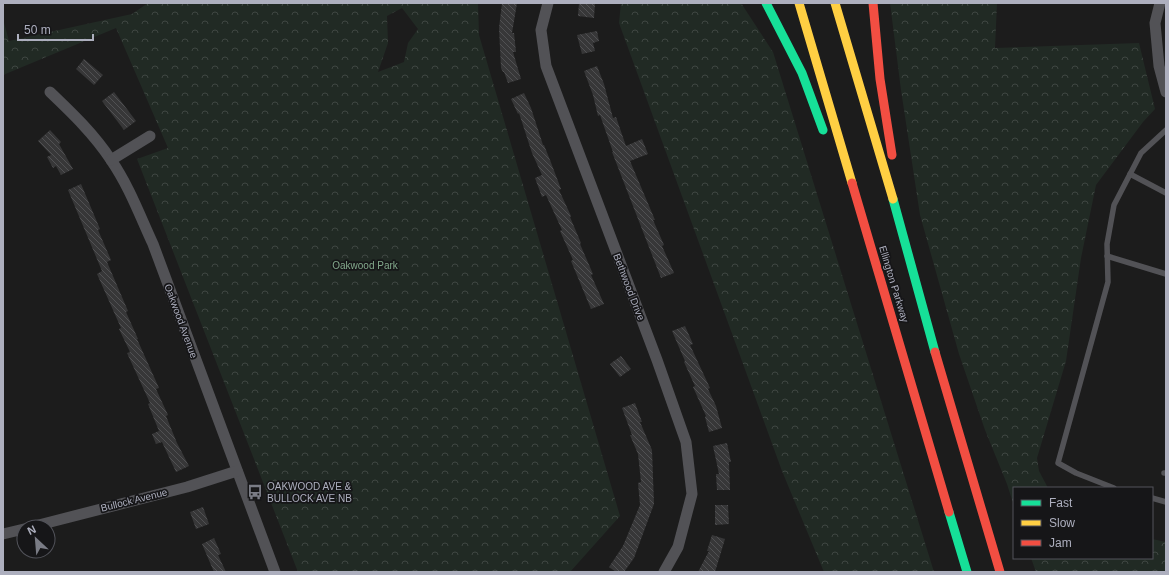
<svg xmlns="http://www.w3.org/2000/svg" width="1169" height="575" viewBox="0 0 1169 575" font-family="Arial,sans-serif">
  <style>
    .forest { fill: url(#forest-crowns); fill-rule: evenodd }
    .building { fill: url(#building-back-hatch) }
    .lines { fill: none; stroke-linecap: round; stroke-linejoin: round }
    .lane { stroke: #525256; stroke-width: 5.5 }
    .street { stroke: #525256; stroke-width: 11 }
    .fast { stroke: #16e098; stroke-width: 9 }
    .slow { stroke: #ffcf43; stroke-width: 9 }
    .jam { stroke: #f24e42; stroke-width: 9 }
    .labels { text-anchor: middle; dominant-baseline: central; stroke-width: 3.5; stroke-linejoin: round; paint-order: stroke }
    .park-label { font-size: 10px; fill: #83a98c; stroke: #161618 }
    .street-label { font-size: 10px; fill: #adafbe; stroke: #161618 }
    .poi-label { font-size: 10px; fill: #adafbe; stroke: #161618; text-anchor: start }
  </style>
  <defs>
    <pattern id="forest-crowns" width="20" height="18" patternUnits="userSpaceOnUse"><rect width="20" height="18" fill="#212a24"/><path d="M2 6a3 3 0 1 1 6 0M12 15a3 3 0 1 1 6 0" fill="none" stroke="#3f4642"/></pattern>
    <pattern id="building-back-hatch" width="6" height="6" patternUnits="userSpaceOnUse"><rect width="6" height="6" fill="#373738"/><path d="M-1 5l2 2M0 0l6 6M5-1l2 2" fill="none" stroke="#515153"/></pattern>
  </defs>
  <rect width="100%" height="100%" fill="#1c1c1c"/>
  <!-- forest -->
  <g class="forest">
    <path d="M148,3H478L479,35L620,516L570,572H298L137,159L168,148L116,28L3,75V19L9,41L132,14ZM402,8L418,29L408,43L404,62L378,72L388,43L387,16Z"/>
    <polygon points="621,3 741,3 773,52 934,572 824,572 782,471 619,23"/>
    <polygon points="890,3 997,3 995,48 1139,43 1155,109 1143,122 1096,185 1081,258 1066,361 1037,458 1039,471 1048,488 1014,488 1014,506 1007,484 985,430 959,354 920,215 901,90"/>
    <polygon points="1152,539 1166,542 1166,572 1036,572 1031,558 1152,558"/>
  </g>
  <!-- building -->
  <g class="building">
    <polygon points="502,3 517,3 512,33 514,33 516,52 513,52 521,79 508,83 504,72 503,72 501,68 499,28"/>
    <polygon points="579,3 595,3 594,18 578,16"/>
    <polygon points="597,31 599,41 593,43 595,51 582,54 577,35"/>
    <polygon points="84,59 103,75 94,85 76,69"/>
    <polygon points="597,66 604,84 613,118 616,117 626,146 642,139 648,154 630,161 655,220 653,220 664,245 662,246 674,273 661,278 612,152 613,152 600,115 598,116 593,95 584,71"/>
    <polygon points="114,92 136,121 124,130 102,101"/>
    <polygon points="524,93 531,108 543,145 544,145 550,160 561,189 559,190 571,216 570,217 581,243 580,244 593,274 591,275 604,304 591,309 571,261 573,260 560,231 562,230 546,195 542,197 535,178 542,175 532,153 519,113 518,114 511,99"/>
    <polygon points="50,130 61,142 59,144 73,169 61,175 56,166 53,168 47,157 51,155 38,141"/>
    <polygon points="81,184 100,229 98,230 111,260 107,262 128,311 126,312 138,339 137,339 159,388 156,389 168,415 166,416 177,443 189,466 176,472 162,442 156,444 152,434 159,431 148,404 150,403 127,353 130,352 119,329 121,328 97,274 102,271 68,190"/>
    <polygon points="685,326 693,344 690,345 710,388 708,389 716,406 722,428 709,432 705,417 706,416 693,387 695,386 684,362 685,361 672,331"/>
    <polygon points="621,356 631,369 620,377 610,364"/>
    <polygon points="635,403 642,422 640,422 652,450 654,504 634,558 624,572 616,572 609,567 623,546 640,505 638,483 641,482 638,454 630,435 632,435 622,408"/>
    <polygon points="727,443 731,462 729,462 730,490 717,490 716,474 719,474 713,446"/>
    <polygon points="715,505 728,505 729,524 715,525"/>
    <polygon points="203,507 209,524 196,529 190,512"/>
    <polygon points="712,535 725,539 715,572 698,572 709,551 707,551"/>
    <polygon points="214,538 221,554 218,555 226,572 214,572 202,544"/>
  </g>
  <g class="lines">
    <!-- lane -->
    <g class="lane">
      <polyline points="1130,174 1166,193"/>
      <polyline points="1107,256 1166,274"/>
      <polyline points="1164,473 1166,473"/>
      <polyline points="1114,488 1076,473 1058,463 1108,282 1107,244 1114,205 1141,153 1166,130"/>
      <polyline points="1152,498 1166,502"/>
    </g>
    <!-- street -->
    <g class="street">
      <polyline points="548,3 541,30 546,66 657,360 686,442 692,494 678,547 664,572"/>
      <polyline points="1160,3 1155,23 1159,66 1166,92"/>
      <path d="M50,92C72,113 94,134 111,160C129,186 140,216 153,244L275,572"/>
      <polyline points="111,160 150,136"/>
      <polyline points="31,527 187,487 237,471"/>
      <polyline points="3,534 24,529"/>
    </g>
    <!-- fast -->
    <g class="fast">
      <polyline points="766,3 802,73 823,130"/>
      <polyline points="893,199 935,352"/>
      <polyline points="949,512 967,572"/>
    </g>
    <!-- slow -->
    <g class="slow">
      <polyline points="799,3 852,183"/>
      <polyline points="835,3 893,199"/>
    </g>
    <!-- jam -->
    <g class="jam">
      <polyline points="873,3 880,79 892,155"/>
      <polyline points="852,183 949,512"/>
      <polyline points="935,352 1000,572"/>
    </g>
  </g>
  <!-- icons -->
  <defs>
    <g id="bus-bare" transform="scale(1.2)"><path d="M-5-6H5V4H4V6H2V4H-2V6H-4V4H-5ZM-3.5-4V0h7V-4ZM-3.5 1.2v1.5H-2V1.2ZM2 1.2v1.5H3.5V1.2Z" fill="#7a7c85" stroke="#161618" stroke-width="2.5" paint-order="stroke"/></g>
  </defs>
  <g fill-rule="evenodd">
    <use href="#bus-bare" x="255" y="492"/>
  </g>
  <g class="labels">
    <!-- park labels -->
    <g class="park-label">
      <text x="365" y="265">Oakwood Park</text>
    </g>
    <!-- street labels -->
    <g class="street-label">
      <text transform="translate(894 284) rotate(73)">Ellington Parkway</text>
      <text transform="translate(629 287) rotate(69)">Bethwood Drive</text>
      <text transform="translate(181 321) rotate(70)">Oakwood Avenue</text>
      <text transform="translate(134 500) rotate(-14)">Bullock Avenue</text>
    </g>
    <!-- poi labels -->
    <g class="poi-label">
      <text x="267" y="486">OAKWOOD AVE &amp;<tspan x="267" dy="12">BULLOCK AVE NB</tspan></text>
    </g>
  </g>
  <!-- border -->
  <rect width="1169" height="575" fill="none" stroke="#adafbe" stroke-width="8"/>
  <!-- legend -->
  <rect x="1013" y="487" width="140" height="72" fill="#161618" stroke="#52535a"/>
  <rect x="1021" y="500" width="20" height="6" fill="#16e098" stroke="#52535a"/>
  <text x="1049" y="507" font-size="12" fill="#adafbe">Fast</text>
  <rect x="1021" y="520" width="20" height="6" fill="#ffcf43" stroke="#52535a"/>
  <text x="1049" y="527" font-size="12" fill="#adafbe">Slow</text>
  <rect x="1021" y="540" width="20" height="6" fill="#f24e42" stroke="#52535a"/>
  <text x="1049" y="547" font-size="12" fill="#adafbe">Jam</text>
  <!-- north arrow -->
  <g transform="translate(36 539) rotate(334)"><circle r="19" fill="#161618" stroke="#52535a"/>
  <path d="M0-3L7 15L0 10L-7 15Z" fill="#7a7c85"/>
  <text y="-6" font-size="11" font-weight="bold" text-anchor="middle" fill="#adafbe">N</text>
  </g>
  <!-- scale -->
  <path d="M18 34v6h75v-6" fill="none" stroke="#adafbe" stroke-width="2"/>
  <text x="24" y="34" font-size="12" fill="#adafbe" stroke="#161618" stroke-width="3" paint-order="stroke">50 m</text>
</svg>
